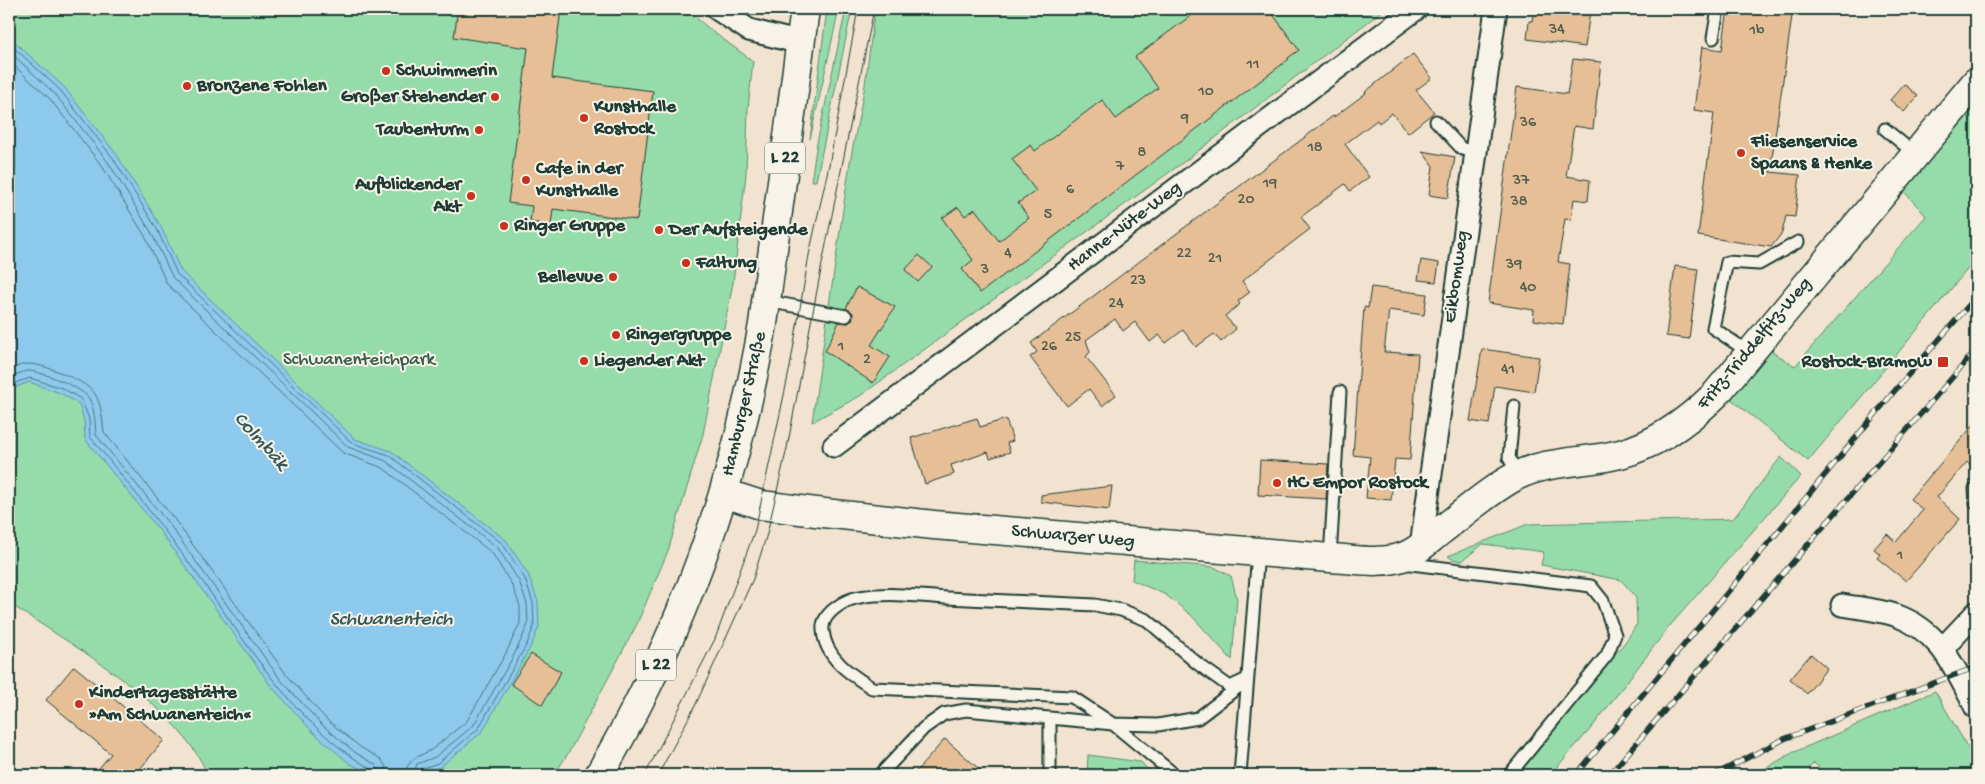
<svg xmlns="http://www.w3.org/2000/svg" width="1985" height="784" viewBox="0 0 1985 784" font-family="'Gochi Hand',sans-serif">
  <style>
    .green { fill: #96dcaa; stroke: #5a8c6f }
    .water { fill: #8cc9ec; stroke: #6091a2 }
    .lines { fill: none; stroke-linecap: round; stroke-linejoin: round }
    .shore { stroke: #4b757e; stroke-width: 1 }
    .building { fill: #e6bf97; stroke: #1f3d34 }
    .service-casing { stroke: #1f3d34; stroke-width: 15 }
    .minor-casing { stroke: #1f3d34; stroke-width: 25 }
    .tertiary-casing { stroke: #1f3d34; stroke-width: 31 }
    .primary-casing { stroke: #1f3d34; stroke-width: 31 }
    .service { stroke: #f7f3e8; stroke-width: 11 }
    .minor { stroke: #f7f3e8; stroke-width: 21 }
    .tertiary { stroke: #f7f3e8; stroke-width: 28 }
    .primary { stroke: #f7f3e8; stroke-width: 28 }
    .tram { stroke: #1f3d34; stroke-width: 1 }
    .rail-casing { stroke: #1f3d34; stroke-width: 5.5 }
    .rail { stroke: #f7f3e8; stroke-width: 4; stroke-dasharray: 11; stroke-linecap: butt }
    .poi-dot { fill: #c8321e; stroke: #f7f3e8; stroke-width: 2 }
    .labels { text-anchor: middle; dominant-baseline: central; stroke-width: 4; stroke-linejoin: round; paint-order: stroke }
    .number-label { font-size: 16px; fill: #515e4d }
    .shield { fill: #f7f3e8; stroke: #60746a; stroke-width: 1 }
    .shield-label { font-size: 18px; font-weight: bold; fill: #1f3d34 }
    .poi-label { font-size: 19px; font-weight: bold; fill: #1f3d34; stroke: #f7f3e8; text-anchor: start }
    .street-label { font-size: 19px; fill: #1f3d34; stroke: #f7f3e8 }
    .park-label { font-size: 19px; fill: #375d4c; stroke: #f7f3e8 }
    .water-label { font-size: 20px; font-style: italic; fill: #355959; stroke: #f7f3e8 }
  </style>
  <rect width="100%" height="100%" fill="#f2e3d0"/>
  <filter id="ink" filterUnits="userSpaceOnUse"><feTurbulence type="fractalNoise" baseFrequency=".02" numOctaves="2"/><feDisplacementMap in="SourceGraphic" scale="10" xChannelSelector="R" yChannelSelector="G"/><feConvolveMatrix kernelMatrix="1 2 1 2 8 2 1 2 1" color-interpolation-filters="sRGB"/></filter>
  <g filter="url(#ink)">
    <!-- green -->
    <g class="green">
      <path d="M9,9H686L713,32L753,61L748,109L746,174L733,283L703,434L668,551L637,624L569,752L554,775H208C177,703 72,646 9,603Z"/>
      <polygon points="827,9 839,9 810,139"/>
      <polygon points="846,9 852,9 816,181 811,181 817,143"/>
      <polygon points="875,9 1385,9 1185,161 860,396 812,422 850,162 865,85"/>
      <polygon points="1976,103 1976,259 1808,461 1727,396 1765,347 1795,366 1926,216 1902,189"/>
      <polygon points="1781,457 1801,476 1668,628 1593,726 1550,775 1517,775 1565,714 1626,641 1637,624 1636,597 1621,580 1541,565 1544,552 1483,544 1462,561 1452,559 1448,556 1528,524 1733,519"/>
      <polygon points="1134,560 1214,567 1231,576 1237,599 1232,660 1191,615 1166,595 1132,580"/>
      <polygon points="1935,691 1976,762 1976,767 1962,775 1827,775 1814,763 1802,775 1754,775 1792,753"/>
      <polygon points="1088,755 1141,762 1153,775 1087,775"/>
    </g>
    <!-- water -->
    <polygon class="water" points="9,37 64,87 117,155 161,227 181,271 355,439 391,451 506,540 529,576 538,602 539,627 531,646 482,732 440,767 418,775 372,775 349,763 313,732 271,686 160,531 85,439 84,420 79,404 60,393 29,382 9,390"/>
    <g class="lines">
      <!-- shore -->
      <g class="shore">
        <polyline points="9,43 60,90 113,158 157,229 177,274 352,443 389,455 503,544 525,579 533,603 534,626 527,644 478,729 438,763 421,769 419,775"/>
        <polyline points="9,51 55,94 108,162 151,232 173,278 348,447 386,461 498,548 519,581 527,604 528,625 513,657 473,726 435,757 417,764 413,775"/>
        <polyline points="9,61 50,99 102,166 145,236 167,284 343,453 383,468 492,553 512,585 520,606 520,623 506,653 467,721 431,750 413,759 407,767 406,775"/>
        <path d="M9,370C15,368 21,364 27,364C42,363 87,381 95,394C102,405 102,419 104,432L175,520L286,674L326,719L360,747L381,759L386,767L387,775"/>
        <path d="M9,378C14,376 21,372 27,371C39,370 80,387 88,397C95,407 95,423 96,435L169,524L280,679L321,724L356,753L376,765L380,775"/>
        <path d="M9,385L30,378L62,388L81,399L89,419L90,437C128,482 163,528 198,575C248,645 295,725 371,769L373,775"/>
      </g>
    </g>
    <!-- building -->
    <g class="building">
      <polygon points="458,9 561,9 552,78 653,91 637,220 553,209 551,225 530,222 532,206 508,203 528,48 454,37"/>
      <polygon points="1200,9 1269,9 1299,50 1288,58 1289,59 980,293 962,269 973,260 942,218 958,207 965,216 975,209 999,241 1029,218 1018,203 1036,191 1012,159 1031,145 1035,151 1102,100 1116,119 1158,88 1135,57"/>
      <polygon points="1534,9 1571,9 1590,11 1585,47 1527,39 1529,21 1532,21"/>
      <polygon points="1728,9 1793,9 1770,172 1800,175 1795,217 1786,216 1782,233 1771,247 1698,236 1714,113 1694,110 1702,47 1722,50"/>
      <polygon points="1413,54 1432,78 1416,90 1434,112 1408,133 1392,113 1379,123 1377,120 1345,144 1369,177 1350,191 1345,184 1301,217 1310,229 1242,281 1250,292 1238,301 1240,304 1225,316 1236,329 1221,342 1214,334 1196,347 1183,330 1166,343 1159,335 1150,342 1135,322 1123,331 1115,319 1086,340 1090,352 1086,357 1116,395 1102,406 1089,389 1067,406 1030,357 1037,352 1031,343 1333,116 1334,117 1366,93 1365,92"/>
      <polygon points="1573,59 1601,62 1593,129 1574,126 1566,176 1590,180 1588,201 1574,199 1571,220 1565,219 1558,262 1570,264 1563,324 1533,320 1534,310 1488,303 1517,87 1567,94"/>
      <polygon points="1904,84 1918,96 1904,112 1890,100"/>
      <polygon points="1422,151 1455,157 1448,198 1429,195 1433,166"/>
      <polygon points="919,255 932,267 918,282 905,270"/>
      <polygon points="1421,260 1439,263 1436,282 1418,280"/>
      <polygon points="1675,266 1698,269 1689,339 1666,336"/>
      <polygon points="857,287 895,307 871,345 890,357 873,383 825,351 839,322 848,323 852,320 853,313 846,308"/>
      <polygon points="1371,287 1427,294 1424,315 1389,310 1384,352 1418,354 1410,460 1395,459 1391,500 1366,498 1370,457 1353,455 1364,307 1368,308"/>
      <polygon points="1482,349 1539,357 1534,392 1495,386 1489,424 1470,421"/>
      <polygon points="977,418 980,427 1006,419 1013,441 1007,443 1010,452 990,458 988,452 951,465 954,474 925,484 911,438"/>
      <polygon points="1976,422 1976,470 1967,462 1937,497 1960,519 1906,581 1877,558 1880,554 1874,549 1887,534 1896,542 1923,510 1910,499"/>
      <polygon points="1260,460 1328,464 1326,499 1258,495"/>
      <polygon points="1112,486 1109,510 1041,502 1041,495"/>
      <polygon points="531,654 561,672 542,705 511,684"/>
      <polygon points="1811,654 1827,668 1807,694 1790,679"/>
      <polygon points="74,666 164,740 135,775 93,775 111,754 46,700"/>
      <polygon points="945,739 986,775 913,775"/>
    </g>
    <g class="lines">
      <!-- service casing -->
      <g class="service-casing">
        <g id="service">
          <polyline points="1713,38 1718,9"/>
          <polyline points="1436,121 1462,149 1475,151"/>
          <polyline points="1885,129 1915,154"/>
          <polyline points="767,301 846,316"/>
          <polyline points="1750,353 1713,328 1727,262 1759,264 1798,242"/>
          <polyline points="1514,406 1509,458 1518,475"/>
          <polyline points="1975,489 1976,503"/>
          <polyline points="1330,558 1340,392"/>
          <polyline points="1403,563 1591,586 1603,601 1615,635 1607,655 1509,775"/>
          <polyline points="880,775 924,728 944,714 966,710 1113,724 1158,725 1198,718 1241,685"/>
          <polyline points="1050,775 1050,718"/>
          <path d="M1175,775L1113,724L1072,697L872,688C850,674 825,658 823,630C821,613 846,599 860,597C889,592 918,596 947,598C996,600 1045,603 1095,605L1121,610L1147,620L1198,664L1230,687L1247,679"/>
          <polyline points="1240,775 1258,552"/>
        </g>
      </g>
      <!-- minor casing -->
      <g class="minor-casing">
        <g id="minor">
          <polyline points="717,9 749,30 801,43"/>
          <polyline points="834,446 1416,9"/>
          <polyline points="1421,546 1496,9"/>
          <path d="M1842,605C1859,608 1879,610 1895,615C1941,631 1955,669 1976,708"/>
          <polyline points="1943,648 1976,613"/>
        </g>
      </g>
      <!-- tertiary casing -->
      <g class="tertiary-casing">
        <path id="tertiary" d="M724,493L761,505L824,513L934,525L1330,558C1354,559 1382,565 1405,556C1418,551 1429,540 1439,532C1464,513 1488,491 1516,476C1547,460 1586,463 1620,454C1655,445 1689,420 1715,395L1976,82"/>
      </g>
      <!-- primary casing -->
      <g class="primary-casing">
        <path id="primary" d="M599,775C683,632 735,487 763,324L805,9"/>
      </g>
      <!-- service -->
      <use href="#service" class="service"/>
      <!-- minor -->
      <use href="#minor" class="minor"/>
      <!-- tertiary -->
      <use href="#tertiary" class="tertiary"/>
      <!-- primary -->
      <use href="#primary" class="primary"/>
      <!-- tram -->
      <g class="tram">
        <polyline points="645,775 715,639 755,530 790,367 809,255 829,165 858,9"/>
        <polyline points="658,775 695,706 753,579 767,534 787,448 823,259 874,9"/>
      </g>
      <!-- rail casing -->
      <g class="rail-casing">
        <g id="rail">
          <polyline points="1576,775 1897,388 1976,297"/>
          <polyline points="1609,775 1976,350"/>
          <polyline points="1714,775 1784,739 1976,667"/>
        </g>
      </g>
      <!-- rail -->
      <use href="#rail" class="rail"/>
    </g>
  </g>
  <!-- markers -->
  <g class="poi-dot">
    <circle cx="386" cy="71" r="5"/>
    <circle cx="187" cy="86" r="5"/>
    <circle cx="495" cy="97" r="5"/>
    <circle cx="584" cy="118" r="5"/>
    <circle cx="479" cy="130" r="5"/>
    <circle cx="1741" cy="153" r="5"/>
    <circle cx="526" cy="180" r="5"/>
    <circle cx="471" cy="196" r="5"/>
    <circle cx="504" cy="226" r="5"/>
    <circle cx="659" cy="230" r="5"/>
    <circle cx="686" cy="263" r="5"/>
    <circle cx="613" cy="277" r="5"/>
    <circle cx="616" cy="335" r="5"/>
    <circle cx="584" cy="361" r="5"/>
    <rect x="1937" y="356" width="12" height="12" rx="2.5"/>
    <circle cx="1277" cy="483" r="5"/>
    <circle cx="79" cy="704" r="5"/>
  </g>
  <g class="labels">
    <!-- number labels -->
    <g class="number-label">
      <text x="1557" y="30">34</text>
      <text x="1757" y="31">1b</text>
      <text x="1253" y="65">11</text>
      <text x="1206" y="92">10</text>
      <text x="1185" y="119">9</text>
      <text x="1528" y="123">36</text>
      <text x="1315" y="148">18</text>
      <text x="1142" y="153">8</text>
      <text x="1120" y="167">7</text>
      <text x="1521" y="181">37</text>
      <text x="1270" y="184">19</text>
      <text x="1070" y="190">6</text>
      <text x="1246" y="200">20</text>
      <text x="1519" y="202">38</text>
      <text x="1048" y="215">5</text>
      <text x="1008" y="254">4</text>
      <text x="1184" y="254">22</text>
      <text x="1215" y="259">21</text>
      <text x="1514" y="265">39</text>
      <text x="985" y="270">3</text>
      <text x="1138" y="281">23</text>
      <text x="1528" y="288">40</text>
      <text x="1116" y="304">24</text>
      <text x="1073" y="338">25</text>
      <text x="841" y="347">1</text>
      <text x="1049" y="347">26</text>
      <text x="867" y="360">2</text>
      <text x="1508" y="370">41</text>
      <text x="1900" y="556">1</text>
    </g>
    <!-- shield labels -->
    <g class="shield">
      <rect x="765" y="142.5" width="40" height="31" rx="4"/>
      <rect x="636" y="649.5" width="40" height="31" rx="4"/>
    </g>
    <g class="shield-label">
      <text x="785" y="158">L 22</text>
      <text x="656" y="665">L 22</text>
    </g>
    <!-- poi labels -->
    <g class="poi-label">
      <text x="396" y="71">Schwimmerin</text>
      <text x="197" y="86">Bronzene Fohlen</text>
      <text x="485" y="97" text-anchor="end">Großer Stehender</text>
      <text x="594" y="107">Kunsthalle<tspan x="594" dy="22">Rostock</tspan></text>
      <text x="469" y="130" text-anchor="end">Taubenturm</text>
      <text x="1751" y="142">Fliesenservice<tspan x="1751" dy="22">Spaans &amp; Henke</tspan></text>
      <text x="536" y="169">Cafe in der<tspan x="536" dy="22">Kunsthalle</tspan></text>
      <text x="461" y="185" text-anchor="end">Aufblickender<tspan x="461" dy="22">Akt</tspan></text>
      <text x="514" y="226">Ringer Gruppe</text>
      <text x="669" y="230">Der Aufsteigende</text>
      <text x="696" y="263">Faltung</text>
      <text x="603" y="277" text-anchor="end">Bellevue</text>
      <text x="626" y="335">Ringergruppe</text>
      <text x="594" y="361">Liegender Akt</text>
      <text x="1932" y="362" text-anchor="end">Rostock-Bramow</text>
      <text x="1287" y="483">HC Empor Rostock</text>
      <text x="89" y="693">Kindertagesstätte<tspan x="89" dy="22">»Am Schwanenteich«</tspan></text>
    </g>
    <!-- street labels -->
    <g class="street-label">
      <text transform="translate(1125 227) rotate(-37)">Hanne-Nüte-Weg</text>
      <text transform="translate(1457 277) rotate(-82)">Eikbomweg</text>
      <text transform="translate(1755 344) rotate(-50)">Fritz-Triddelfitz-Weg</text>
      <text transform="translate(745 404) rotate(-77)">Hamburger Straße</text>
      <text transform="translate(1073 537) rotate(5)">Schwarzer Weg</text>
    </g>
    <!-- park labels -->
    <g class="park-label">
      <text x="359" y="360">Schwanenteichpark</text>
    </g>
    <!-- water labels -->
    <g class="water-label">
      <text transform="translate(260 442) rotate(48)">Colmbäk</text>
      <text x="391" y="620">Schwanenteich</text>
    </g>
  </g>
  <!-- margin -->
  <rect width="1985" height="784" fill="none" stroke="#f7f3e8" stroke-width="30"/>
  <rect x="15" y="15" width="1955" height="754" fill="none" stroke="#1f3d34" stroke-width="2" filter="url(#ink)"/>
</svg>
